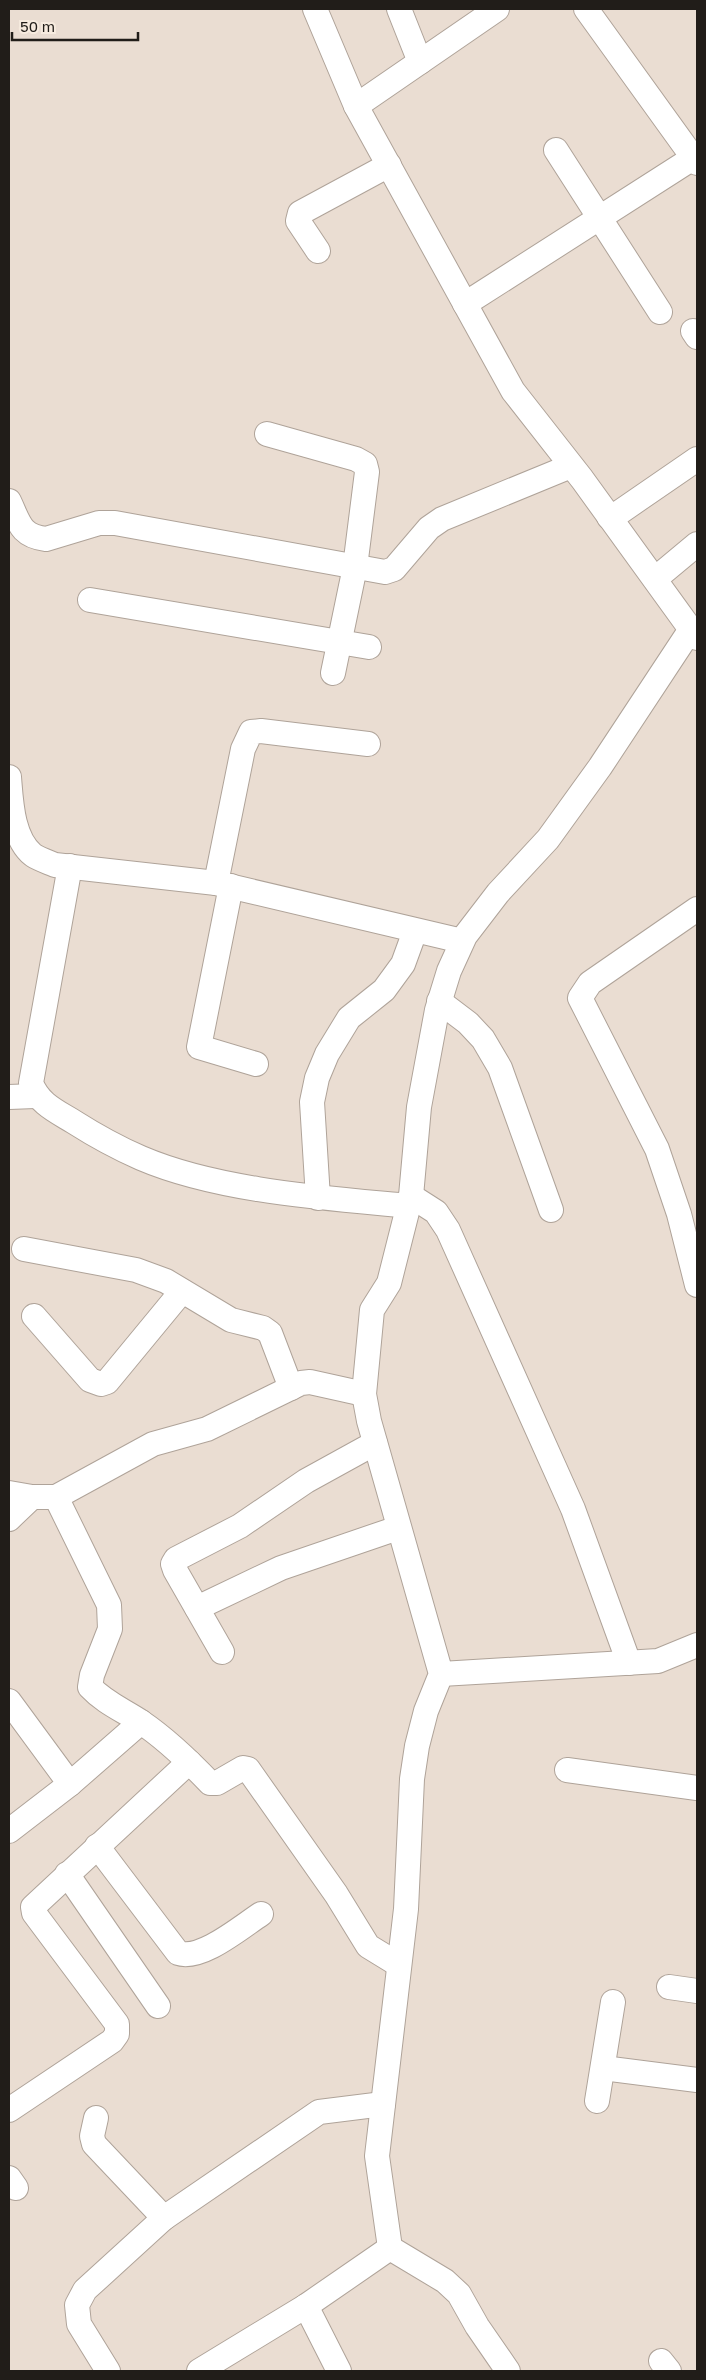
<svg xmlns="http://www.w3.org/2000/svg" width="706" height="2380" viewBox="0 0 706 2380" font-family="'Golos Text',sans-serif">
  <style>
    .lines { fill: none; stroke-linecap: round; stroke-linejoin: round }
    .minor-casing { stroke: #afa399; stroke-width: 26 }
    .minor { stroke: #fff; stroke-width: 24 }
  </style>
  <rect width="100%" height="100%" fill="#eaddd2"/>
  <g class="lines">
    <!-- minor casing -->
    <g class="minor-casing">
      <g id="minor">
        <polyline points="315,9 356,106 513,391 582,479 697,638"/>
        <polyline points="399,9 420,62"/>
        <polyline points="586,9 697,163"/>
        <polyline points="356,106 497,9"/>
        <polyline points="556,150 660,312"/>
        <polyline points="318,251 298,221 300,213 389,165"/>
        <polyline points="465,304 693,158"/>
        <polyline points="693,331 697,337"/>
        <polyline points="267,434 356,459 365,464 367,472 355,567 333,673"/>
        <path d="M9,501C19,522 20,536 46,539L99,523H115L385,572L394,569L429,528L442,519L571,466"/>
        <polyline points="609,517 620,512 697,459"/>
        <polyline points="655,579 697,544"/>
        <polyline points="90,600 369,647"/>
        <polyline points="368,744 261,731 251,732 243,749 216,883 462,941"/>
        <path d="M9,777C11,801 12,838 33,855C39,859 48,862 55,865L216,883"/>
        <path d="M70,866L31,1083C39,1104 56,1111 74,1122C96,1136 118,1148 141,1158C218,1191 325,1198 409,1206"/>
        <polyline points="231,886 199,1047 256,1064"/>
        <polyline points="697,909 590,983 580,998 657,1149 679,1214 697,1285"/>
        <polyline points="439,1001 468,1023 483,1039 500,1068 551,1210"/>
        <polyline points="9,1097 35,1096"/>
        <polyline points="411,1196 436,1212 448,1230 573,1509 629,1663"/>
        <polyline points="318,1198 312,1102 317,1078 327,1054 349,1018 384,990 403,964 415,931"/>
        <polyline points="24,1249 136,1270 166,1281 231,1320 263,1328 270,1333 291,1388"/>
        <polyline points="34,1316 90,1380 101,1384 107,1382 182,1291"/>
        <polyline points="9,1493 32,1497 56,1497 153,1444 207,1429 301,1383 310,1382 364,1394"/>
        <path d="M56,1497L109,1605L110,1629L92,1675L90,1687C105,1703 123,1710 141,1722C166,1739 189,1761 210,1783H217L243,1768L248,1769L336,1894L368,1946L399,1965"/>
        <polyline points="9,1519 32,1497"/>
        <polyline points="197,1608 281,1568 398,1528"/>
        <polyline points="222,1652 175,1570 173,1564 176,1559 240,1526 306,1481 375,1443"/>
        <polyline points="441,1674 658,1661 697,1645"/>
        <polyline points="9,1701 70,1784"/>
        <polyline points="567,1770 697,1788"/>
        <polyline points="9,1831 70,1784 141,1722"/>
        <path d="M97,1846L178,1953C201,1961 241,1927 261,1914"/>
        <polyline points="67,1874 158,2006"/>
        <polyline points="669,1987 697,1991"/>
        <polyline points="603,2068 697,2080"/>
        <polyline points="597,2101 613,2002"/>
        <polyline points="9,2110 112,2041 117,2034 117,2024 34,1913 33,1907 189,1762"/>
        <polyline points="96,2118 92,2136 94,2144 164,2218"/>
        <polyline points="9,2178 16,2188"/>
        <polyline points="306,2306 339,2371"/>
        <polyline points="661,2361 669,2371"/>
        <polyline points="108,2371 79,2324 77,2305 85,2290 164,2218 319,2112 383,2104"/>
        <polyline points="199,2371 306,2306 390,2248"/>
        <polyline points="508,2371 477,2326 459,2294 445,2281 390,2248 377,2156 406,1909 412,1779 417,1746 426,1711 441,1674 369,1421 364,1394 372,1310 389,1283 411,1196 419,1107 437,1010 449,971 465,936 498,893 548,839 600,767 691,629"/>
      </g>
    </g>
    <!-- minor -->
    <use href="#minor" class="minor"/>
  </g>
  <!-- border -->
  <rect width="706" height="2380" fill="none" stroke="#211d19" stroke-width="20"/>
  <!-- scale -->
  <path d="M12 32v8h126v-8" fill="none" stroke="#211d19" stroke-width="2.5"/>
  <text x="20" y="32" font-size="15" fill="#211d19" stroke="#f7ebdf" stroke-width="4" paint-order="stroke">50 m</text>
</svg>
